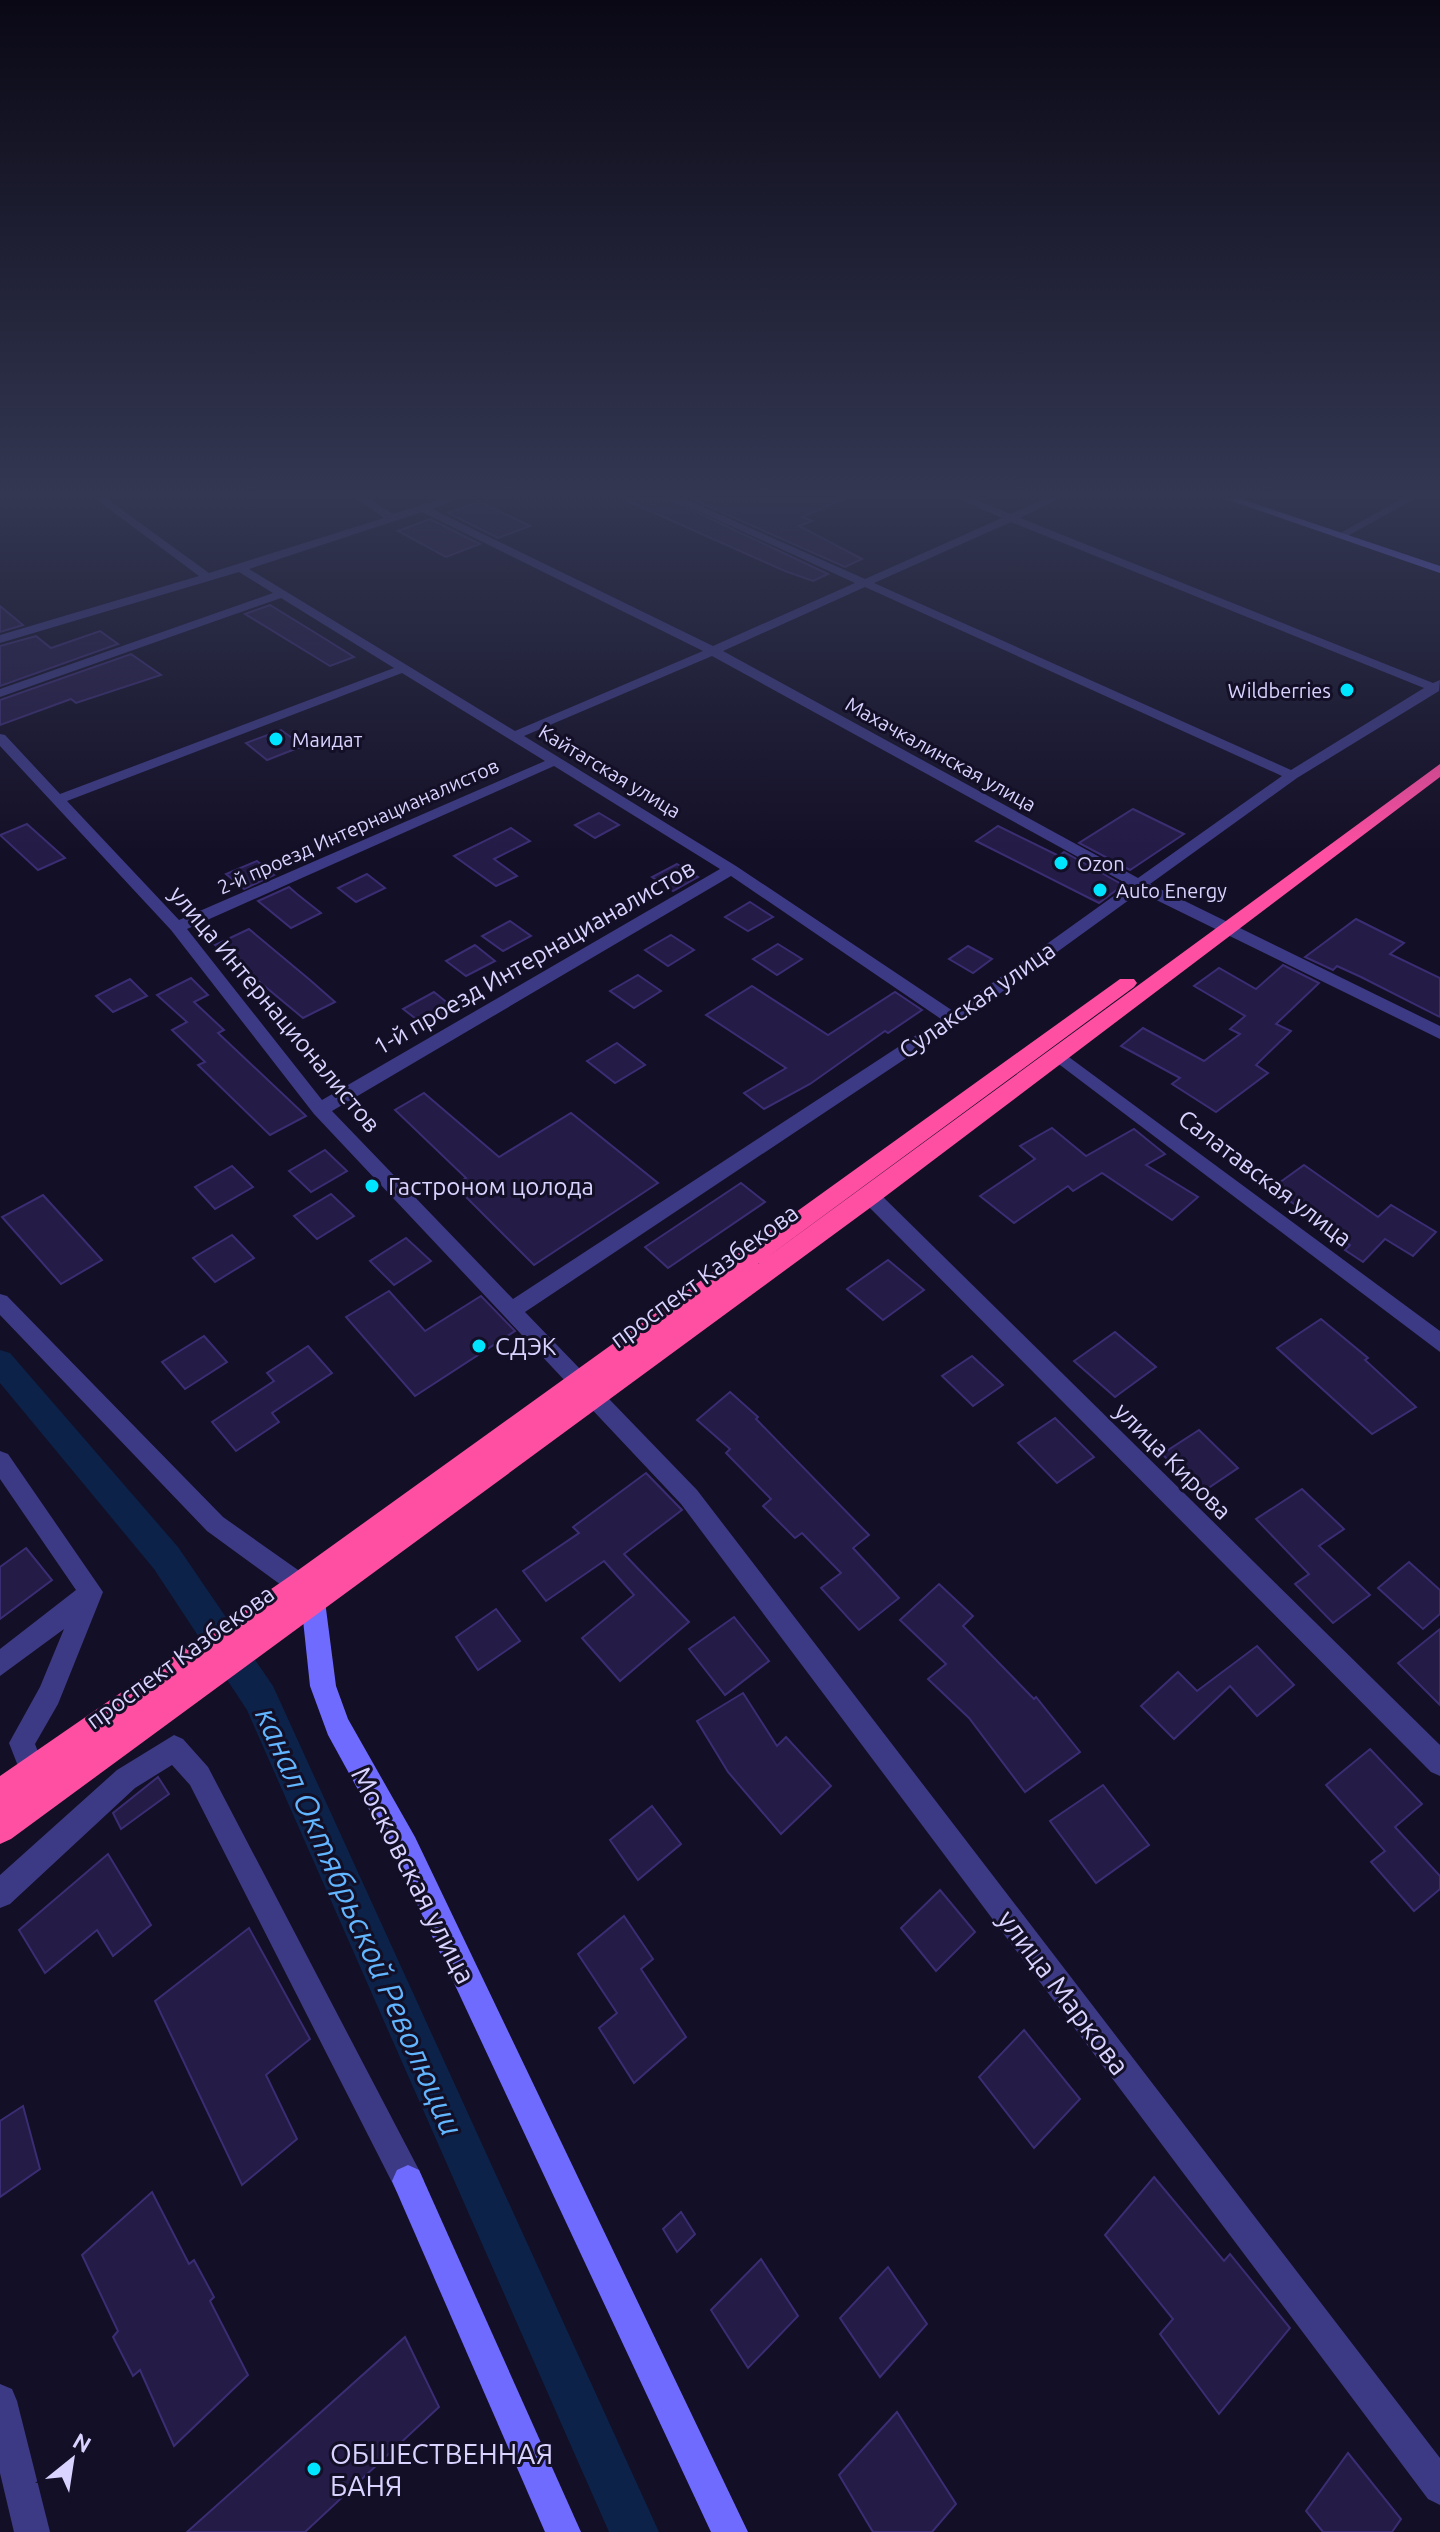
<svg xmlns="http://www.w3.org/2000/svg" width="1440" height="2532" viewBox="0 0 1440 2532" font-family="Ubuntu,sans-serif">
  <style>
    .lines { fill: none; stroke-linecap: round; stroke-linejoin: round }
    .canal { fill: #0c2248; fill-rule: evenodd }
    .building { fill: #241b47; stroke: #3b2d73; stroke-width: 2 }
    .street { fill: #3d3a85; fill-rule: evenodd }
    .secondary { fill: #6f6bff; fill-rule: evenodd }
    .highway { fill: #ff4fa3; fill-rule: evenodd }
    .poi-dot { fill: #00e5ff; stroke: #130f26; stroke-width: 3 }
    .labels { text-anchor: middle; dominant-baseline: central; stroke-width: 6; stroke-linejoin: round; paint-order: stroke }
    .far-poi-label { font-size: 20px; fill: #d9d4ff; stroke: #130f26; text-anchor: start }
    .far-street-label { font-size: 20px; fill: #d9d4ff; stroke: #130f26 }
    .street-label { font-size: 24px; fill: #d9d4ff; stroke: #130f26 }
    .poi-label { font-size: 24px; fill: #d9d4ff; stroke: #130f26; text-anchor: start }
    .near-street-label { font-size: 28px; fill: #d9d4ff; stroke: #130f26 }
    .near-poi-label { font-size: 28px; fill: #d9d4ff; stroke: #130f26; text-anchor: start }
    .near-water-label { font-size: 32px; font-style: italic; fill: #62b6ff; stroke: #130f26 }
  </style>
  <rect width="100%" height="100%" fill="#130f26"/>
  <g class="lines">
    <!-- canal -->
    <polygon class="canal" points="0,1350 10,1353 178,1547 273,1686 659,2532 609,2532 247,1710 154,1569 0,1383"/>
  </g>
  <!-- building -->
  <g class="building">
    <polygon points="623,499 669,499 828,574 813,581 785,571"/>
    <polygon points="692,499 844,499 802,517 812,521 799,526 862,559 845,567"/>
    <polygon points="480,502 530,526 498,538 448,513"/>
    <polygon points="430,519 480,544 446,557 398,531"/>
    <polygon points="270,605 327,640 354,657 330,666 245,614"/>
    <polygon points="0,606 23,625 0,632"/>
    <polygon points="100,631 118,644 0,686 0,646 36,636 51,648"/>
    <polygon points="131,654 161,675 76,703 71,699 0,725 0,700"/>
    <polygon points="281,730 303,746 267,760 246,743"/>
    <polygon points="1133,809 1184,834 1130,870 1079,843"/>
    <polygon points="599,813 619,825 595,838 575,825"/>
    <polygon points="27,824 65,858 38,870 0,835"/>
    <polygon points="998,826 1059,856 1064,852 1123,885 1099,903 976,841"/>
    <polygon points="511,828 530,841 494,859 517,876 496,886 454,856"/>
    <polygon points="257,861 274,875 244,889 226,874"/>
    <polygon points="677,864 698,877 673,891 652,877"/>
    <polygon points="367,874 385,888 356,902 338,888"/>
    <polygon points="289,887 297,894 321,913 291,928 258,901"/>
    <polygon points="750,902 773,917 748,931 725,917"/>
    <polygon points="1356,919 1404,943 1390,954 1440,978 1440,1017 1361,977 1337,966 1333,970 1305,957"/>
    <polygon points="510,921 531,936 503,951 482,936"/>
    <polygon points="249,929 310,980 335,1002 303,1018 215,945"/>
    <polygon points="671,935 694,950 668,966 645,950"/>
    <polygon points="778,944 802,959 777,975 753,959"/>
    <polygon points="475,945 495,961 466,976 446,961"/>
    <polygon points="968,946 992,959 973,973 949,959"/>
    <polygon points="1283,965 1319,983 1276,1024 1291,1031 1256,1065 1268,1073 1216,1112 1172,1084 1180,1078 1121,1046 1143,1028 1204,1061 1240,1034 1230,1029 1245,1016 1194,986 1219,968 1256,989"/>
    <polygon points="638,975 661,991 634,1008 610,991"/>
    <polygon points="191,978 208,995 194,1002 224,1030 218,1033 306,1116 270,1135 198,1065 205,1062 172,1030 187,1022 157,995"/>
    <polygon points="130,979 147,996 113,1012 96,996"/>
    <polygon points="752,986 828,1035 895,992 922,1010 888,1033 885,1031 810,1084 764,1109 744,1093 786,1068 706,1015"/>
    <polygon points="434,992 455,1009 424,1025 403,1009"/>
    <polygon points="617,1043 645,1065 615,1083 587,1061"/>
    <polygon points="424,1093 499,1157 571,1113 658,1183 534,1265 454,1185 466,1178 395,1110"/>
    <polygon points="1052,1128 1086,1156 1134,1129 1165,1154 1146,1165 1198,1197 1172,1220 1102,1173 1073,1191 1068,1186 1014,1223 980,1196 1035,1159 1020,1146"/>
    <polygon points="325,1150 347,1171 311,1192 289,1171"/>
    <polygon points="1304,1165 1378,1217 1391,1205 1436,1232 1413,1256 1385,1239 1363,1262 1345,1250 1350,1245 1272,1188"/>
    <polygon points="232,1166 253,1187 215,1209 195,1187"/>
    <polygon points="741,1183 765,1202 668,1268 645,1247"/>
    <polygon points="331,1194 354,1216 317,1239 294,1216"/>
    <polygon points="43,1195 102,1260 61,1284 2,1217"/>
    <polygon points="232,1235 254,1258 215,1282 193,1258"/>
    <polygon points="406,1238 431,1261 394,1285 370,1261"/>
    <polygon points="888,1260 924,1290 883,1320 847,1289"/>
    <polygon points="389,1291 425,1331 481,1296 515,1331 415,1396 346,1317"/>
    <polygon points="1321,1319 1368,1358 1365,1360 1416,1407 1372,1434 1277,1348"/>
    <polygon points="1115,1332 1156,1367 1115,1397 1074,1361"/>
    <polygon points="204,1336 227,1362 185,1389 162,1362"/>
    <polygon points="308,1346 332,1373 272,1413 279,1422 236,1451 212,1422 274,1381 267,1373"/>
    <polygon points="972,1356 1003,1385 973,1406 942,1376"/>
    <polygon points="730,1392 758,1417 756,1419 869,1535 853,1548 899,1598 859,1630 821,1588 841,1573 802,1533 795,1538 763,1506 771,1499 726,1453 730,1449 697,1420"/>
    <polygon points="1055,1418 1094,1457 1057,1483 1018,1443"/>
    <polygon points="1199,1430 1238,1468 1201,1493 1162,1454"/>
    <polygon points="646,1473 682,1510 624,1554 689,1622 620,1681 582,1638 634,1595 604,1561 546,1601 523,1571 579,1533 573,1527"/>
    <polygon points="1302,1489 1344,1529 1319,1546 1370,1595 1333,1623 1295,1584 1309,1574 1256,1519"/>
    <polygon points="26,1548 52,1580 0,1619 0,1567"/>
    <polygon points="1409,1562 1440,1590 1440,1614 1423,1629 1378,1588"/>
    <polygon points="939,1584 973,1616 963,1626 1034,1699 1036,1697 1080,1752 1025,1792 969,1718 928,1679 946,1664 900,1620"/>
    <polygon points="496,1609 520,1641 478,1670 456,1637"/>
    <polygon points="734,1617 769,1661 725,1695 689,1649"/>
    <polygon points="1440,1629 1440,1705 1398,1663"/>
    <polygon points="1257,1646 1294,1685 1257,1716 1230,1686 1174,1739 1141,1706 1178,1672 1197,1691"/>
    <polygon points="743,1693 777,1746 786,1737 831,1786 781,1834 728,1772 697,1721"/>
    <polygon points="1370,1749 1422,1804 1395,1827 1440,1876 1440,1889 1414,1911 1371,1862 1385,1851 1326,1785"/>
    <polygon points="158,1777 169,1794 121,1829 113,1813"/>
    <polygon points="1103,1785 1149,1845 1096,1883 1050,1821"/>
    <polygon points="652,1806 681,1844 638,1880 610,1840"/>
    <polygon points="108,1854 151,1925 113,1956 97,1930 45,1973 19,1930"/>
    <polygon points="940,1890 975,1932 936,1971 901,1928"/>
    <polygon points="624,1916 653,1959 641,1969 686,2037 634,2083 599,2028 617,2013 578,1954"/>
    <polygon points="249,1928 310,2039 266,2075 297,2139 242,2185 155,2001"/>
    <polygon points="1024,2030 1080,2099 1034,2148 979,2077"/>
    <polygon points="23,2106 40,2169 0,2197 0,2121"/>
    <polygon points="1154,2177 1224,2261 1230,2254 1290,2328 1219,2414 1160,2334 1173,2319 1105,2235"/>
    <polygon points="152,2192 189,2264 194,2260 214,2297 210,2301 248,2375 174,2446 140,2370 133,2376 113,2337 118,2331 82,2255"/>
    <polygon points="681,2212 695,2234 677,2252 663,2229"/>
    <polygon points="761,2259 798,2316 748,2368 711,2310"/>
    <polygon points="888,2267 927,2324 880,2377 840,2318"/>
    <polygon points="405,2337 439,2407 305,2532 187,2532"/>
    <polygon points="897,2412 956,2504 932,2532 873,2532 839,2475"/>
    <polygon points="1348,2453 1401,2519 1392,2532 1323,2532 1306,2511"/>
  </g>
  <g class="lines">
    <!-- street -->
    <g class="street">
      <path d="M96,499H107L209,573L384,518L357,499H369L393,514L441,499H456L432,509L713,646L855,583L672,499H685L865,579L1002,518L959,499H973L1011,514L1045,499H1058L1020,518L1433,683L1440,680L1439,691L1297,778L1150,884L1440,1026V1039L1140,892L959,1023L525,1312L697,1490L1440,2458V2505L1428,2499L681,1504L314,1114L171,930L0,746V734L5,735L60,794L394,668L281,598L0,697V689L273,593L239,572L0,643V635L199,576ZM422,512L703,651L515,731L249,569ZM1011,522L1424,688L1291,770L874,583ZM865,587L1282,776L1138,878L723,651ZM712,656L1129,885L953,1011L736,866L524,736ZM402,673L545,761L179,920L67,801ZM554,766L720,869L322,1100L187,929ZM731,876L941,1019L513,1299L332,1111Z"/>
      <polygon points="1402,499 1414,499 1344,538 1335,536"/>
      <polygon points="1058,1049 1440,1331 1440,1352 1052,1059 1049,1055"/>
      <polygon points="870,1189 877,1191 1440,1745 1440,1776 1431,1772 863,1201 860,1196"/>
      <polygon points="0,1294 7,1296 223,1517 308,1577 320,1595 317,1603 308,1606 299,1603 292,1593 207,1531 0,1315"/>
      <polygon points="0,1451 8,1454 103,1592 58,1704 35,1744 49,1780 45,1789 36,1793 27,1789 9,1743 40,1687 64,1629 0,1676 0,1649 76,1590 0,1479"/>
      <polygon points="174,1735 183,1739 208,1767 419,2170 424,2181 419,2192 408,2197 397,2192 190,1785 172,1765 135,1788 10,1904 0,1908 0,1875 117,1770"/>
      <polygon points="0,2384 12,2389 17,2401 50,2532 14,2532 0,2473"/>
    </g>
    <!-- secondary -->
    <g class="secondary">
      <polygon points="1226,499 1241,499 1440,566 1440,573"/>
      <polygon points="313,1590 322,1593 325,1601 336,1686 348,1719 415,1837 748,2532 711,2532 395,1857 328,1735 310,1686 301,1601 304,1593"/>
      <polygon points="408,2165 419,2170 581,2532 545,2532 392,2181 397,2170"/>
    </g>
    <!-- highway -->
    <polygon class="highway" points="1440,764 1440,777 878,1202 11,1839 0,1844 0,1776 290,1576 1120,979 1134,979 1137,983 1134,987 758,1264"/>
  </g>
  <!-- sky -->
  <linearGradient id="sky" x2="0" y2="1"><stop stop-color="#0a0815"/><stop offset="0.58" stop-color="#333752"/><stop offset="1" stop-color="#333752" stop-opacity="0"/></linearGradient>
  <rect width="1440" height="853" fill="url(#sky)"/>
  <!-- markers -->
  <g class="poi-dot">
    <circle cx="1347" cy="690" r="8"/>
    <circle cx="276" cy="739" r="8"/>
    <circle cx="1061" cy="863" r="8"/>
    <circle cx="1100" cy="890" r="8"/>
    <circle cx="372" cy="1186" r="8"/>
    <circle cx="479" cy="1346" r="8"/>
    <circle cx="314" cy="2469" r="8"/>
  </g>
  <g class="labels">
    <!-- far-poi labels -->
    <g class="far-poi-label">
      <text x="1331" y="690" text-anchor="end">Wildberries</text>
      <text x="292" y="739">Маидат</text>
      <text x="1077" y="863">Ozon</text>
      <text x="1116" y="890">Auto Energy</text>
    </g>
    <!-- far-street labels -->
    <g class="far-street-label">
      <text transform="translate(941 754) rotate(29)">Махачкалинская улица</text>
      <text transform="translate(610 771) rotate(31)">Кайтагская улица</text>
      <text transform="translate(358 826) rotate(-24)">2-й проезд Интернацианалистов</text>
    </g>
    <!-- street labels -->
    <g class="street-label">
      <text transform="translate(534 957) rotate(-30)">1-й проезд Интернацианалистов</text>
      <text transform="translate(977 1000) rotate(-35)">Сулакская улица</text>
      <text transform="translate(275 1009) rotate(50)">улица Интернационалистов</text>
      <text transform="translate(1265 1178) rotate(37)">Салатавская улица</text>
      <text transform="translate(704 1276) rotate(-36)">проспект Казбекова</text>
      <text transform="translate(1173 1461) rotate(45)">улица Кирова</text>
      <text transform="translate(180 1657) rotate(-36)">проспект Казбекова</text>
    </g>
    <!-- poi labels -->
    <g class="poi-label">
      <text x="388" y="1186">Гастроном цолода</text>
      <text x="495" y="1346">СДЭК</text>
    </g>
    <!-- near-street labels -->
    <g class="near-street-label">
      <text transform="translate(414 1875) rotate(63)">Московская улица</text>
      <text transform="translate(1064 1992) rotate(53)">улица Маркова</text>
    </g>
    <!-- near-poi labels -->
    <g class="near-poi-label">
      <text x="330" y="2453">ОБШЕСТВЕННАЯ<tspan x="330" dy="32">БАНЯ</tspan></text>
    </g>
    <!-- near-water labels -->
    <g class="near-water-label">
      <text transform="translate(360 1921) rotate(66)">канал Октябрьской Революции</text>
    </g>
  </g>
  <!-- north arrow -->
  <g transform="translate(72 2460) rotate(30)" stroke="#130f26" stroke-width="6" paint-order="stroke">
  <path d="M0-6L14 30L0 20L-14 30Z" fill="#d9d4ff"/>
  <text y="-12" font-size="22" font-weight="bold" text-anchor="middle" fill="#d9d4ff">N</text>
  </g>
</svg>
